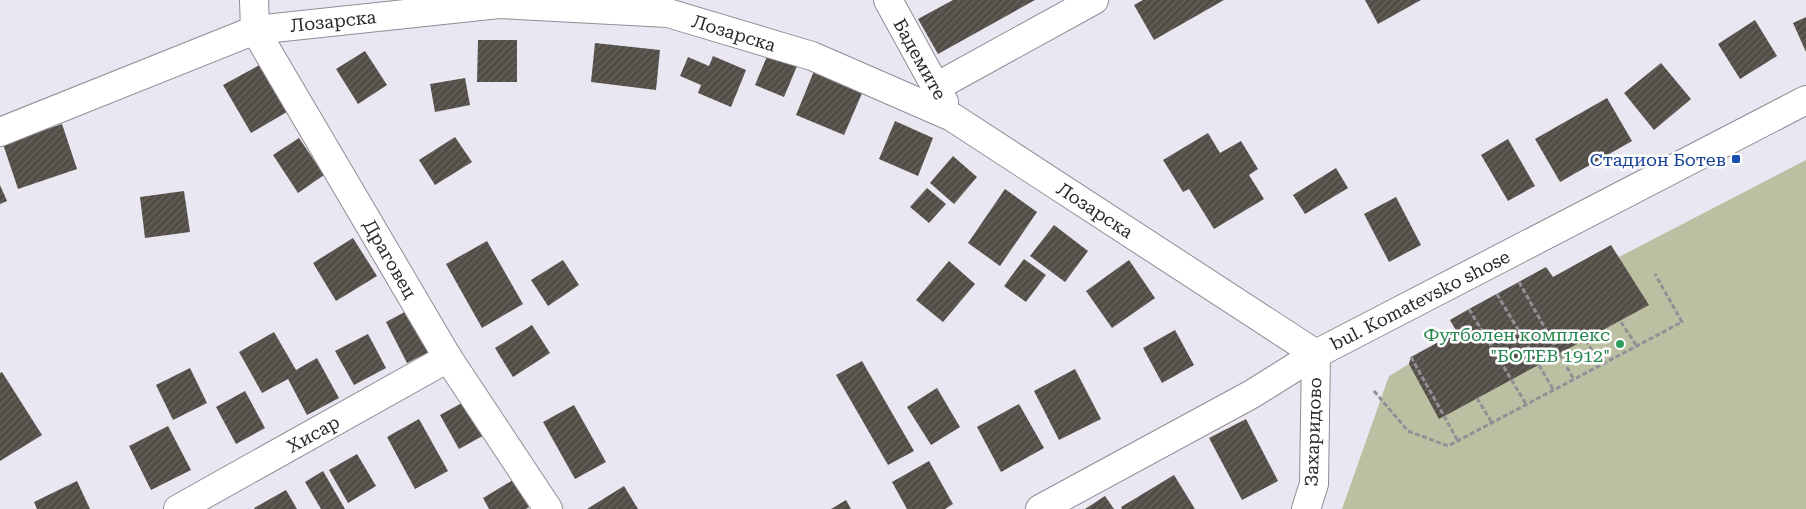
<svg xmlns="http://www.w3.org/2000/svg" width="1806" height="509" viewBox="0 0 1806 509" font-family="'Roboto Serif',serif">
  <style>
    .grass { fill: #bac0a1 }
    .building { fill: url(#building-hatch) }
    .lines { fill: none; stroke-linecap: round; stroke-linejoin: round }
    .minor-casing { stroke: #8f8d96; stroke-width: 30 }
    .secondary-casing { stroke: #8f8d96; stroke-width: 30 }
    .path { stroke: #919097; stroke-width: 3; stroke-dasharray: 5 2.5; stroke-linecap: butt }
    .minor { stroke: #fff; stroke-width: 28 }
    .secondary { stroke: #fff; stroke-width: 28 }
    .transit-dot { fill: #1a4fb4; stroke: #fff; stroke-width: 2 }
    .leisure-dot { fill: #2e9e5b; stroke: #fff; stroke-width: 2 }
    .labels { text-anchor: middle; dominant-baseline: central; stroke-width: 5; stroke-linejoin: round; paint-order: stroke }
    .street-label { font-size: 18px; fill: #29292c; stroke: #fff }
    .transit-label { font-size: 18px; fill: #164399; stroke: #fff; text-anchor: end }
    .leisure-label { font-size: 18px; fill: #27864d; stroke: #fff; text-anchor: end }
  </style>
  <defs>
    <pattern id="building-hatch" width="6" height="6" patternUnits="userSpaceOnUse" patternTransform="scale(1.25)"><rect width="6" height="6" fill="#534d47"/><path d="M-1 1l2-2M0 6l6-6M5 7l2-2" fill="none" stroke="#69645f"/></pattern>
  </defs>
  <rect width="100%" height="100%" fill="#e9e7f1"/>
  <!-- grass -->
  <polygon class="grass" points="1806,160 1806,509 1342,509 1389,376 1409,364 1411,357 1457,332 1450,320 1497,294 1619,257"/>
  <!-- building -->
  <g class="building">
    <polygon points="953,0 1035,0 938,54 918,19"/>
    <polygon points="1143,0 1224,0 1154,40 1134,5"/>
    <polygon points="1365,0 1421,0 1378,24"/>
    <polygon points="1806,17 1806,52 1793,23"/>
    <polygon points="1755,20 1777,56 1740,79 1718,44"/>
    <polygon points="478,40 517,40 517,82 477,82"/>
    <polygon points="595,43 660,50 656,90 591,82"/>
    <polygon points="365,51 387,85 358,104 336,69"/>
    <polygon points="768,54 797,66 784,97 755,85"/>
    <polygon points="713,56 746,70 731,107 698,93 701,85 680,76 688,57 709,66"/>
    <polygon points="265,62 292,109 251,133 223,85"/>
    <polygon points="1661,63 1691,99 1654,130 1624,93"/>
    <polygon points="814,71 863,91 844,135 796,115"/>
    <polygon points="465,78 470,105 435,112 430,84"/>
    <polygon points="1607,98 1632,141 1560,182 1535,139"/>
    <polygon points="895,121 933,138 918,176 879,159"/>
    <polygon points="62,124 77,169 18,189 3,144"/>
    <polygon points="1208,133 1220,153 1241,141 1258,169 1249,175 1264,199 1214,229 1189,189 1183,192 1163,160"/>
    <polygon points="455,137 472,162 435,185 419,160"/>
    <polygon points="299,138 324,175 298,193 273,155"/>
    <polygon points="1508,139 1535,186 1508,201 1481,155"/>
    <polygon points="953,156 977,177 954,204 930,183"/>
    <polygon points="1336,168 1348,188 1305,214 1293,195"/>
    <polygon points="0,185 7,201 0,204"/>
    <polygon points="927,188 946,204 929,223 910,207"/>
    <polygon points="1005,189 1037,212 1000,266 968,243"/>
    <polygon points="184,191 190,232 145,238 140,197"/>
    <polygon points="1396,197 1421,245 1389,262 1364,214"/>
    <polygon points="1054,225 1088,251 1065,282 1030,256"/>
    <polygon points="353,238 377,276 336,301 313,263"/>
    <polygon points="487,241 523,304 482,328 446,264"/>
    <polygon points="1611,245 1649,305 1439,419 1409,364 1411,357 1457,332 1450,320 1469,309 1546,267 1553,277"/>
    <polygon points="1024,259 1046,275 1026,302 1004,286"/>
    <polygon points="563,260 579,285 548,306 531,280"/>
    <polygon points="1129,260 1155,298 1112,328 1086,291"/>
    <polygon points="949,261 975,284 943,322 916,300"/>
    <polygon points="414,307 435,349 407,363 386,322"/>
    <polygon points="532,325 550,353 513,377 495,348"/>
    <polygon points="1175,330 1194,365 1162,383 1143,348"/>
    <polygon points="274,332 296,370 317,358 339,398 307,415 288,379 262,393 239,352"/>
    <polygon points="368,334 386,368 354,385 335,351"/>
    <polygon points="862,361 914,451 888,465 836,375"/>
    <polygon points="190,368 207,403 173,420 156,385"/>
    <polygon points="1075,369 1101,419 1059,440 1034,391"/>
    <polygon points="2,372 42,435 0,461 0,373"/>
    <polygon points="937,388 960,427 931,445 907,407"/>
    <polygon points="245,391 265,428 236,444 216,407"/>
    <polygon points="469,399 488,433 459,449 440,415"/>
    <polygon points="1019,404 1044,448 1001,472 977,427"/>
    <polygon points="574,405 606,462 575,479 543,422"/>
    <polygon points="419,419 448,471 415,489 387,437"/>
    <polygon points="1246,419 1278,481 1242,500 1209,438"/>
    <polygon points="168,426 191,470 151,490 129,446"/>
    <polygon points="357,454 376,486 348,503 329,470"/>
    <polygon points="929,461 953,504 945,509 907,509 892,482"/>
    <polygon points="323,471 345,509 321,509 305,482"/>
    <polygon points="1174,475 1195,509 1122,509 1121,507"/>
    <polygon points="518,477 534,504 526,509 489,509 483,498"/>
    <polygon points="77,481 90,509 37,509 34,502"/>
    <polygon points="624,486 638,509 587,509"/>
    <polygon points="286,490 297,509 255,509 254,508"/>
    <polygon points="1105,496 1114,509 1085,509"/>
    <polygon points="846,500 851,509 831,509"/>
  </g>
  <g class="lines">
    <!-- minor casing -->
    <g class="minor-casing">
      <g id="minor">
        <polyline points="254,0 255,30 448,358 548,509"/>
        <polyline points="888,0 944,102"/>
        <polyline points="936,87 1094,0"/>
        <polyline points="0,132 255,30 499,4 668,13 812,56 952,117 1316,354 1314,484 1306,509"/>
        <polyline points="178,509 448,358"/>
      </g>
    </g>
    <!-- secondary casing -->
    <g class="secondary-casing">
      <polyline id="secondary" points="1040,509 1252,394 1316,354 1806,100"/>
    </g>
    <!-- path -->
    <g class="path">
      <polyline points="1519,282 1573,378"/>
      <polyline points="1497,294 1553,389"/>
      <polyline points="1469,309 1526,404"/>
      <polyline points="1621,322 1636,345"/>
      <polyline points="1586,340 1600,365"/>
      <polyline points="1411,357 1458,441"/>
      <polyline points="1374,391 1408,431 1448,446 1682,322 1655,274"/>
      <polyline points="1477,398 1492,423"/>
    </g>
    <!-- minor -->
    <use href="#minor" class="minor"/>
    <!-- secondary -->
    <use href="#secondary" class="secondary"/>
  </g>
  <!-- markers -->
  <rect class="transit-dot" x="1731" y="154" width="10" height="10" rx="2.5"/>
  <circle class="leisure-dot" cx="1620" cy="344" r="5"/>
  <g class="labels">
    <!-- street labels -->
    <g class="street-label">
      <text transform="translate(333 21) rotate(-6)">Лозарска</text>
      <text transform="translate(734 33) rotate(17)">Лозарска</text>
      <text transform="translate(920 59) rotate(61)">Бадемите</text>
      <text transform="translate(1095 210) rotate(33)">Лозарска</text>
      <text transform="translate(390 259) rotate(60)">Драговец</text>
      <text transform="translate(1420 300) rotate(-27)">bul. Komatevsko shose</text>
      <text transform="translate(1313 432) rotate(-88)">Захаридово</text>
      <text transform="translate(313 434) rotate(-29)">Хисар</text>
    </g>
    <!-- transit labels -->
    <g class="transit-label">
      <text x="1726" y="159">Стадион Ботев</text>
    </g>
    <!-- leisure labels -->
    <g class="leisure-label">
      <text x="1610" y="334">Футболен комплекс<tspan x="1610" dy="21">"БОТЕВ 1912"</tspan></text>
    </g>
  </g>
</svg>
